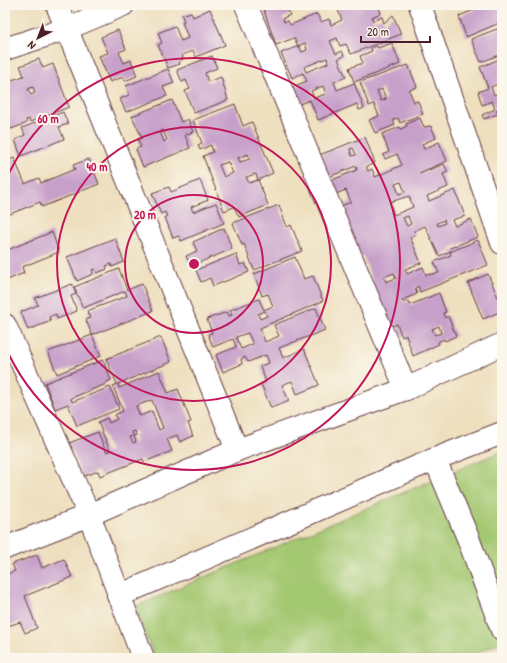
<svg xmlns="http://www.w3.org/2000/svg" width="507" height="663" viewBox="0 0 507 663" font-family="'Patrick Hand',sans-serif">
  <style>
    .green { fill: #a4c871; stroke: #77744e }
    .building { fill: #c7a0ca; fill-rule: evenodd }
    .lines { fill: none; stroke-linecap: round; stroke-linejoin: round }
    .minor-casing { stroke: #633c41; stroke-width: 24 }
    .minor { stroke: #fff; stroke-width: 22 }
    .ring { fill: none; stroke: #c2185b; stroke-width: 2 }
    .centre { fill: #c2185b; stroke: #fbf7ec; stroke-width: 2 }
    .ring-label { font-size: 12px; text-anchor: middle; font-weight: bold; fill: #c2185b; stroke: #fbf7ec; stroke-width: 4; stroke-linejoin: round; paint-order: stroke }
  </style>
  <rect width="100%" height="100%" fill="#fbf7ec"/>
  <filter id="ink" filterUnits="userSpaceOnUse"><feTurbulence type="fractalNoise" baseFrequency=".025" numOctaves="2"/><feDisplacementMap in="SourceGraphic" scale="8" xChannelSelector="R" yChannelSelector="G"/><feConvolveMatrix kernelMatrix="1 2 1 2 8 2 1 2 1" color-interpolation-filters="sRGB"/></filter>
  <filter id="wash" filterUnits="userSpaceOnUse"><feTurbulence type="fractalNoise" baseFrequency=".012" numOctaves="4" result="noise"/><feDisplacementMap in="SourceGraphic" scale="16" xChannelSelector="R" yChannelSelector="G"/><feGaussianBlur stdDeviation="0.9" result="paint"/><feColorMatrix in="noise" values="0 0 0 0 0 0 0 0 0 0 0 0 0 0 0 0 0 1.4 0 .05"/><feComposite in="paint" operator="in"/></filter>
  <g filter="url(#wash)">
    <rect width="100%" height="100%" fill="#eedfbe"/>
    <!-- green -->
    <polygon class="green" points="502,451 502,642 464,658 155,658 134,607"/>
    <g id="blocks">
      <!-- building -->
      <g class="building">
        <path d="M262,5H290L291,9L288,10L290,15L283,18L284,22L288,21L290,25L317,14L321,22L329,19L331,25L342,20L336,5H378L381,13L372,17L373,21L382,17L384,23L393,15L401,34L351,54L346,44L340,46L337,38L330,41L336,54L342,51L344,56L338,59L346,77L334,82L337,90L354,83L364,108L359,110L357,104L318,120L310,100L297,105L290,88L307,81L303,73L292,78L281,53L299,46L302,52L307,50L305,43L298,46L294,38L276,45ZM327,58L328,63L306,72L304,67ZM323,86L326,94L314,98L311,91Z"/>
        <polygon points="486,5 499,5 502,13 502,22 466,37 459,16"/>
        <polygon points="210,9 225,45 196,57 193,51 182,55 183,59 179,61 180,64 168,68 158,45 162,43 158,33 175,26 181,41 188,38 182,22 184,22 182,15 191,12 193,17"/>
        <polygon points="502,27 502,54 481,62 471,39"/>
        <polygon points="118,30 126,49 119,52 124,63 131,60 137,76 125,81 123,77 110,82 99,56 108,53 101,37"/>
        <polygon points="392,43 400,64 354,82 349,68 363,63 360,56 372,51 371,48 377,46 378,48"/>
        <polygon points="212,56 217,68 205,73 208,82 221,77 228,100 194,113 185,91 190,89 186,80 182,82 177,70"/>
        <polygon points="502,58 502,82 491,87 494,95 502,92 502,107 496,110 498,114 484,119 482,115 495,109 492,101 482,105 478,92 488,88 480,67"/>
        <path d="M39,59L43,68L53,64L69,107L30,122L29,119L26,120L27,123L11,129L9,125L5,126V78L10,76L12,80L24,76L20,66ZM33,87L35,93L31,95L28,89Z"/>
        <path d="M408,65L417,87L409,90L414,102L418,101L423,114L400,123L398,118L393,120L395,125L375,133L369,120L379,116L374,104L369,106L360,82ZM382,89L386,99L381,101L377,91Z"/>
        <polygon points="168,69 174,83 163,87 167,96 126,112 120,99 129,95 126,86"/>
        <path d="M172,100L181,122L188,119L193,132L185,135L190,148L143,167L136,149L141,147L138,140L142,138L132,116ZM163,130L167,140L164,142L160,131Z"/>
        <path d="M235,104L243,126L252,122L273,173L258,180L256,174L246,177L249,183L258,180L268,205L239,217L234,207L224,211L203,156L213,152L211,145L200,150L198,145L202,143L193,120ZM248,154L250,159L240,162L238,158ZM228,162L233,173L224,177L219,165Z"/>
        <polygon points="63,112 68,124 59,127 64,139 21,156 15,140 25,135 22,128"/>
        <path d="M420,118L424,127L431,126L436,138L422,144L424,149L439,142L447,161L419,173V174L444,164L448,172L443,174L448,187L427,196L429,201L455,190L465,216L452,220L455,226L471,219L478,237L450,248L451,251L439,256L425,226L414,231L415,235L410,237L421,263L405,269L407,274L423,267L426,275L439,273L434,262L451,255L450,252L478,240L488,265L420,292L418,286L415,288L417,294L402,300L403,302L409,301L410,305L439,293L446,312L443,313L445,318L448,316L456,336L445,341L444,339L438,342L439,344L413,356L406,335L402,337L397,324L390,327L384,307L378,309L366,284L373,282L363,256L358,258L341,206L351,202L346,190L333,195L327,182L357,170L356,166L326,178L317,156L365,137L375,163L366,167L368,171L372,169L375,177L402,165L397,154L385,159L383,155L389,152L382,134L400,127L401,129L407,126L406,124ZM353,148L356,155L352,156L350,149ZM401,182L405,192L399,194L395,184ZM409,196L413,207L394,215L390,202ZM408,216L411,224L407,226L403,218ZM444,220L445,223L438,226L437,223ZM394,273L396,278L386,282L384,277ZM439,326L441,333L435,335L432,329Z"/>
        <polygon points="14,158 25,184 39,178 41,183 75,169 73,165 89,159 99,184 42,207 40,202 5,216 5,186 7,191 10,189 8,184 5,185 5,162"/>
        <polygon points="200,180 208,200 191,207 193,212 216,203 224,223 181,241 179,236 173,238 165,217 167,217 165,212 161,214 152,193 169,187 171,192"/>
        <polygon points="279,205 287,227 291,225 302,251 254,270 244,244 242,245 233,223"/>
        <polygon points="224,228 232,249 191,266 186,256 197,251 193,242"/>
        <polygon points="52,232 59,252 22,267 24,273 5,281 5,251"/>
        <polygon points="115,238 124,262 112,267 111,264 106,266 107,269 97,273 95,269 92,270 93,274 77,281 67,257"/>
        <polygon points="236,254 240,265 245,263 249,272 213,286 210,278 201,282 196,270"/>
        <path d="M295,257L304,279L313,276L323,301L260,328L265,342L279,336L274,325L316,308L325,330L279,348L283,358L304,349L319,385L297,394L292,381L282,385L289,401L271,408L261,384L266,382L260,366L269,363L266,355L248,362L245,357L241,359L242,364L223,372L216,355L236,347L233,339L213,347L208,334L212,333L207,319L227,312L229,316L232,315L230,310L259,299L264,310L273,306L268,294L262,296L254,274ZM265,311L267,316L260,319L258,314ZM248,333L253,344L241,349L236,337Z"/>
        <polygon points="119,269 127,290 142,284 153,311 92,335 86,320 90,318 87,311 127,296 125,291 83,308 74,287"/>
        <polygon points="488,274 502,307 502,311 483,319 468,283"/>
        <polygon points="72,284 76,294 71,296 77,311 57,319 56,314 49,317 51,321 28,330 21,312 38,305 35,298"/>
        <polygon points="92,335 101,356 57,374 48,352"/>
        <path d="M161,337L171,362L118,384L119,388L159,371L168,393L178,389L191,422L188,423L193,436L180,442L177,435L167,439L172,451L144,462L143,459L100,476L98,471L82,477L69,443L98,432L106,452L110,451L98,422L107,418L109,423L117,419L115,415L123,411L113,386L117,384L106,359ZM152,400L163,428L159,430L152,411L140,416L136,406ZM135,431L137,435L134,436L136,442L133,443L130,437L133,436L132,432Z"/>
        <polygon points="103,360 111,380 105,383 106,384 71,398 72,402 110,387 119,409 77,426 68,404 55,409 45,383"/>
        <polygon points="37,555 42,568 64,559 72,577 25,596 37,628 25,633 20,622 8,626 5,619 5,575 15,571 12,564"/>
      </g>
    </g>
  </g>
  <g filter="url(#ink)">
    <use href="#blocks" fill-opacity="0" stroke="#633c41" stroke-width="1"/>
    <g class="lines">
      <!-- minor casing -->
      <g class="minor-casing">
        <g id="minor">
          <polyline points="57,5 237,450"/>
          <polyline points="246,5 406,389"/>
          <polyline points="420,5 502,243"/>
          <polyline points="5,49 66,29 123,5"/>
          <polyline points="5,325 89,515 143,658"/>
          <polyline points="435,459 468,538 502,630"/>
          <polyline points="5,548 89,515 237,450 406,389 502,344"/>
          <polyline points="118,596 435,459 502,433"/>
        </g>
      </g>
      <!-- minor -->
      <use href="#minor" class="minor"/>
    </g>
  </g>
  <!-- distance rings -->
  <g class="ring">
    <circle cx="194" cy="264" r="69"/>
    <circle cx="194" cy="264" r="137"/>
    <path d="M5 182A206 206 0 1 1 5 346"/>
  </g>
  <circle cx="194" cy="264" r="6" class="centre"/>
  <g class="ring-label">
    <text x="48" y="123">60 m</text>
    <text x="97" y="171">40 m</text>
    <text x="145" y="219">20 m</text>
  </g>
  <!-- margin -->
  <rect width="507" height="663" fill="none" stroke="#fbf7ec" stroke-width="20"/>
  <!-- north arrow -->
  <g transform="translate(38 38) rotate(222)" stroke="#fbf7ec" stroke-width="3" paint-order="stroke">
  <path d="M0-3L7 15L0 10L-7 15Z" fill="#4a1f2b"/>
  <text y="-6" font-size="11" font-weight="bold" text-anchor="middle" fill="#4a1f2b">N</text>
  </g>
  <!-- scale -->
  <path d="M361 36v6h69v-6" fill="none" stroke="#4a1f2b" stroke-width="2"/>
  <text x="367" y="36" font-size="12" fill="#4a1f2b" stroke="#fbf7ec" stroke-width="3" paint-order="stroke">20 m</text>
</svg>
